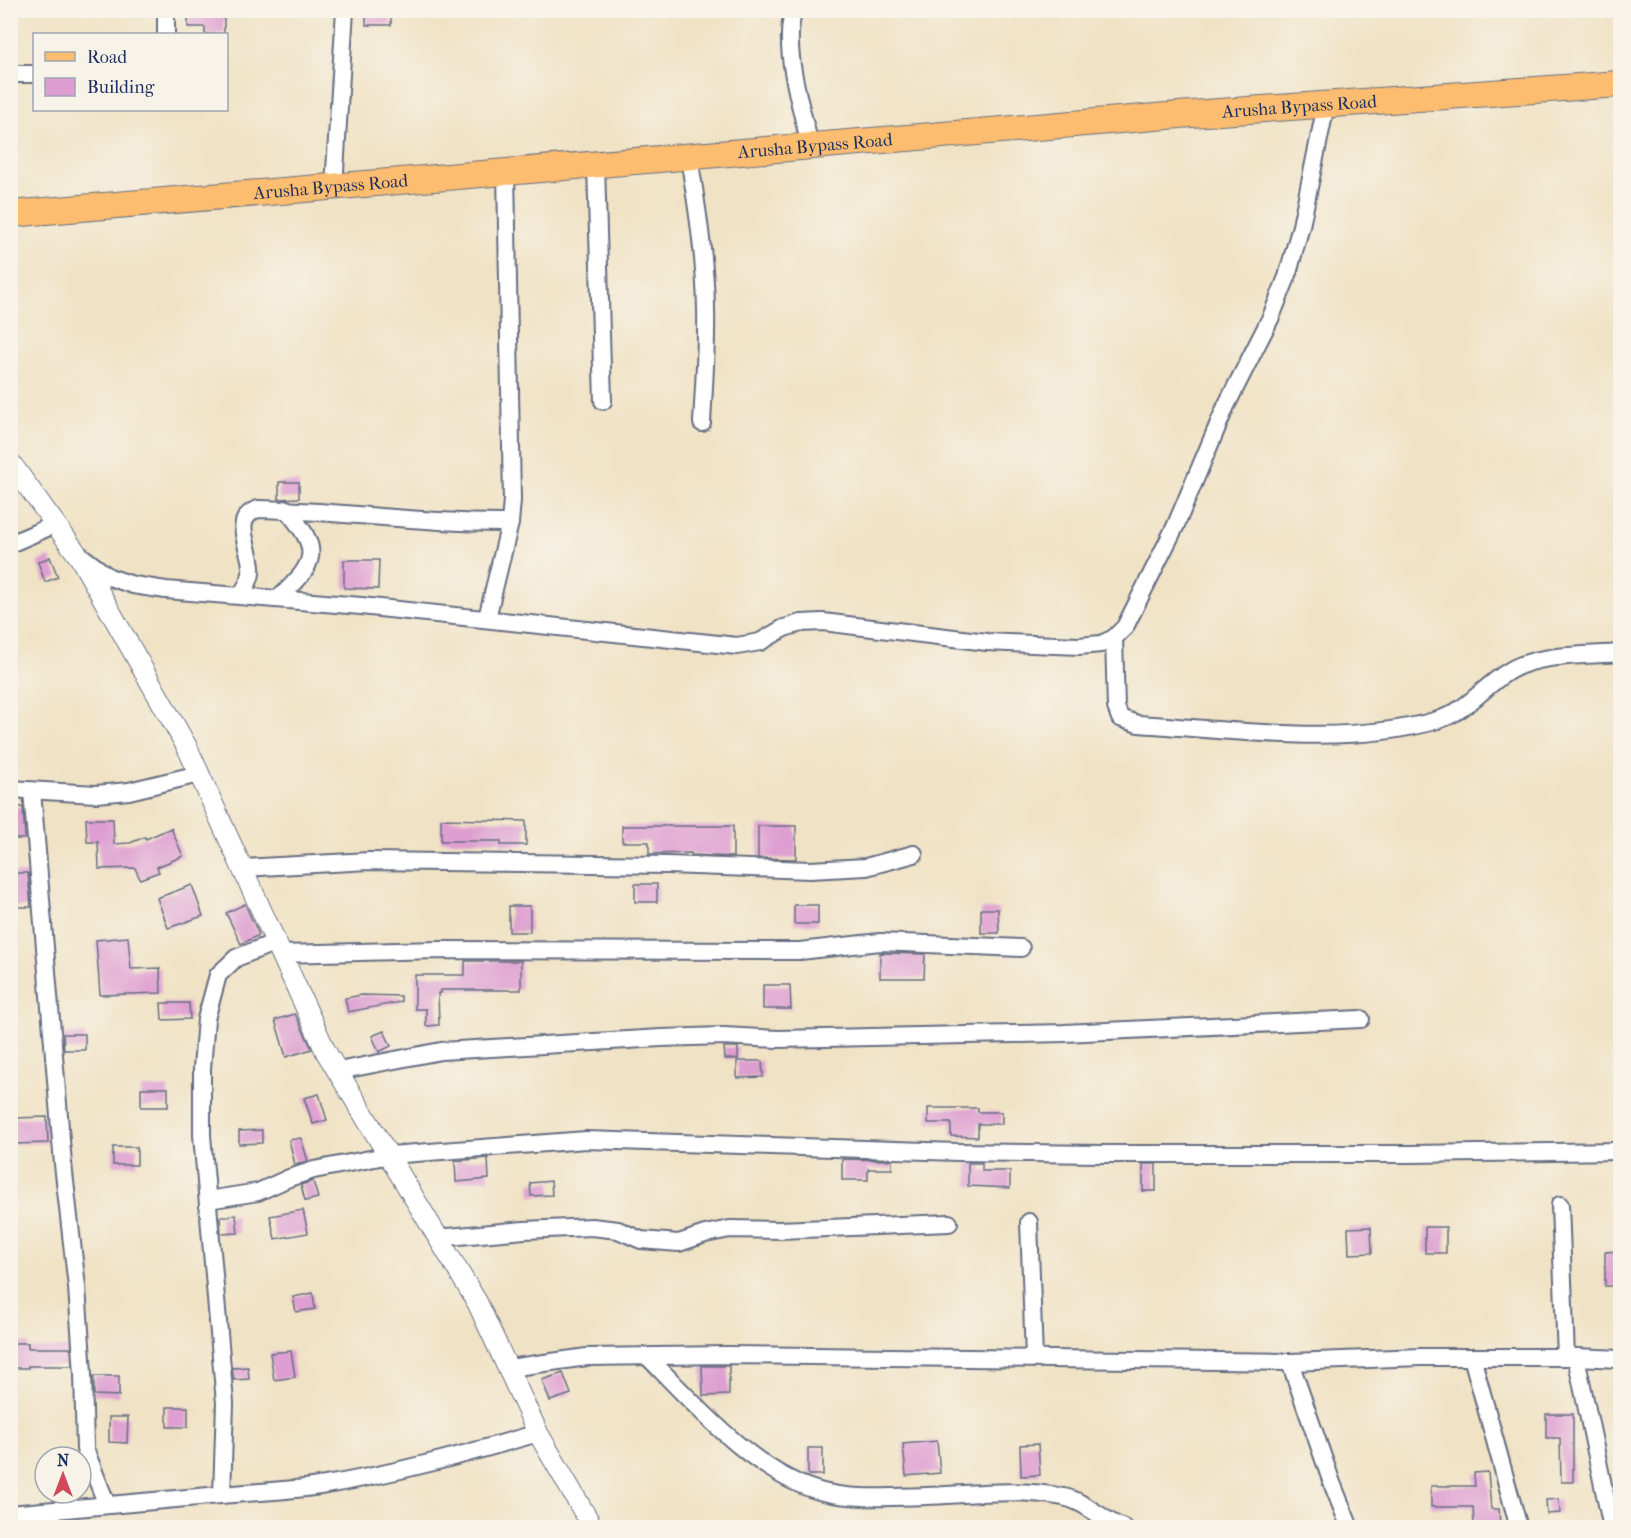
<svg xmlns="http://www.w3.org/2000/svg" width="1631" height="1538" viewBox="0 0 1631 1538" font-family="'IM FELL French Canon',serif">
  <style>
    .building { fill: #de9ed1 }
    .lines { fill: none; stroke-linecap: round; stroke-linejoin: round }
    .minor-casing { stroke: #666e82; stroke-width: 20 }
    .tertiary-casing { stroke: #666e82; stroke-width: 22 }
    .primary-casing { stroke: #666e82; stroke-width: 28 }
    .minor { stroke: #fff; stroke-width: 16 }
    .tertiary { stroke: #fff; stroke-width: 20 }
    .primary { stroke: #fcbd6f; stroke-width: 26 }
    .labels { text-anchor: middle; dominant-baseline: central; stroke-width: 5; stroke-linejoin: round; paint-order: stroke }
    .street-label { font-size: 18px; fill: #1b2f5e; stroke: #f7f3e8 }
  </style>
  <rect width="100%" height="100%" fill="#f7f3e8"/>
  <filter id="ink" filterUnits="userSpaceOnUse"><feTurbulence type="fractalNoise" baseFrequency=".0167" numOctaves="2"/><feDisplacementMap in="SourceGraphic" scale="12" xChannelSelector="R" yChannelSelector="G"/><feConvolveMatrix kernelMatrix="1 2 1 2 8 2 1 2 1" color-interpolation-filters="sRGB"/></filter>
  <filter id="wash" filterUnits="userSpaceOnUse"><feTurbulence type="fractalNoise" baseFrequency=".008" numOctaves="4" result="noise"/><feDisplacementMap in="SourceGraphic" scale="24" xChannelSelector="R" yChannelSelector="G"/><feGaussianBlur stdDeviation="1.35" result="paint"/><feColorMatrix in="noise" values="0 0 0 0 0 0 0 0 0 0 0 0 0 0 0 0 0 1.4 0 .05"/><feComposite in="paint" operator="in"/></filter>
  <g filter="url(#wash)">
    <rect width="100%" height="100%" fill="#f0e2c4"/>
    <g id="blocks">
      <!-- building -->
      <g class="building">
        <polygon points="188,10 224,10 224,34 205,34 205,27 188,27"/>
        <rect x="366" y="10" width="25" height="15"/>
        <polygon points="279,482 299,482 299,498 279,499"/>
        <polygon points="50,557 58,577 45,582 38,562"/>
        <polygon points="344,560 379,560 378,589 344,588"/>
        <polygon points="10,807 23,807 25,839 10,839"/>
        <polygon points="86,819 113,819 114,844 130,843 145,837 146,839 171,828 183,856 157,867 159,872 140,879 135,868 99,869 98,842 87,842"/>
        <polygon points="441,819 526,821 526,845 501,845 501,841 441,841"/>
        <polygon points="622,826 733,826 733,857 691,855 691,853 649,854 649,842 622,842"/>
        <polygon points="758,826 796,826 796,859 758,858"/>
        <polygon points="10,873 28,873 31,907 10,907"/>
        <rect x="635" y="884" width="22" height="18"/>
        <polygon points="192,885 203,916 168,928 157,898"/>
        <polygon points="245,904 259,935 241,944 226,913"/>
        <rect x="794" y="905" width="24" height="19"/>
        <rect x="509" y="906" width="21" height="26"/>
        <polygon points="981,909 998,909 999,933 981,933"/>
        <polygon points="128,937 131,969 160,968 161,993 100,995 96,940"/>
        <polygon points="880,953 925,954 924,978 880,978"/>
        <polygon points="465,961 521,961 521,990 441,990 441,993 438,993 439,1025 426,1026 426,1009 415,1009 415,975 465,975"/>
        <polygon points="763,985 790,985 791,1009 763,1009"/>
        <polygon points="362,995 401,996 401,1002 348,1012 345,998"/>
        <polygon points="161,1003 189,1003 190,1019 162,1020"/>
        <polygon points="295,1014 312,1049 286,1057 275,1020"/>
        <polygon points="384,1031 391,1046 379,1052 372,1036"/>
        <polygon points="63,1034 85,1034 85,1050 64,1050"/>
        <polygon points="724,1047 738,1047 738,1059 725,1059"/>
        <polygon points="737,1061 762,1061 763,1077 737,1078"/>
        <rect x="141" y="1088" width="27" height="19"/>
        <polygon points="319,1094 327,1120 313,1124 304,1098"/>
        <polygon points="928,1108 978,1108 978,1112 1002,1112 1002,1124 978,1124 978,1137 951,1136 951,1123 928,1123"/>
        <polygon points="47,1117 48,1143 13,1144 13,1118"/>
        <polygon points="262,1130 262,1143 239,1144 239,1131"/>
        <polygon points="301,1138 308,1161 295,1165 289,1140"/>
        <rect x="113" y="1147" width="24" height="18"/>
        <polygon points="488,1158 489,1179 456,1182 455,1161"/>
        <polygon points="842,1159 892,1160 892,1169 868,1169 868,1180 842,1180"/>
        <polygon points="968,1163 982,1163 982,1171 1010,1171 1010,1188 968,1186"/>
        <rect x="1143" y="1164" width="13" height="27"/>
        <polygon points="313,1181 318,1198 305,1201 301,1185"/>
        <polygon points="551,1181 552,1195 531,1196 530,1183"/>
        <polygon points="303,1210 308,1233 275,1239 270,1216"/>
        <polygon points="236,1215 238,1233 221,1234 220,1217"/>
        <polygon points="1371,1227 1372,1253 1349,1254 1348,1228"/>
        <rect x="1425" y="1227" width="21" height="26"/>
        <polygon points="1620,1251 1620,1286 1605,1286 1605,1252"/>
        <polygon points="313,1293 315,1309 296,1312 293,1297"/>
        <polygon points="10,1343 28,1343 28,1348 71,1348 72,1366 28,1366 28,1368 10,1368"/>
        <polygon points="291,1351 295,1377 274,1380 270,1353"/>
        <polygon points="702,1366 729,1366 729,1395 703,1396"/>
        <polygon points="248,1367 249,1379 234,1380 232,1368"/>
        <polygon points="563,1373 571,1394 550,1401 542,1380"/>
        <polygon points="94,1376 119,1376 119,1396 94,1395"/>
        <rect x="167" y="1407" width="21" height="20"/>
        <polygon points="1546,1414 1573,1414 1573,1482 1561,1482 1560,1438 1546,1438"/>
        <polygon points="109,1417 128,1417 127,1443 109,1442"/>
        <polygon points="937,1441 940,1473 906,1476 903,1444"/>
        <polygon points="1038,1444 1040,1475 1021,1476 1020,1445"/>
        <rect x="808" y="1448" width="15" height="27"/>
        <polygon points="1488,1472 1491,1509 1499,1509 1500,1527 1474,1527 1473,1507 1431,1507 1431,1486 1475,1486 1474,1473"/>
        <polygon points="1559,1499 1560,1513 1547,1514 1546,1500"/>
      </g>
    </g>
  </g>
  <g filter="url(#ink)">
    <use href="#blocks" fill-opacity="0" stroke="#666e82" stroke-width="1.5"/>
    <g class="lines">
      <!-- minor casing -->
      <g class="minor-casing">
        <g id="minor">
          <polyline points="166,10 166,34"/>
          <path d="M794,10C781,48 802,108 810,146"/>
          <polyline points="10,74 34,74"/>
          <path d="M689,157C697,206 705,257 706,308C707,346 704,384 702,423"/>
          <polyline points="596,165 603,401"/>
          <polyline points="334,187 345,10"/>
          <polyline points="10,544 56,524"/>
          <polyline points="80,555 109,577 133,585 166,590 361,606 737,646 760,642 784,628 801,623 823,622 987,642 1079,646 1101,644 1114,638 1125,627 1175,527 1226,406 1271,317 1287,277 1301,226 1326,105"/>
          <path d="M241,595C245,588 250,582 251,573C254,552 228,519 258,509C342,511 426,524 510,523"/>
          <path d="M279,598C317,562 322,551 286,509"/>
          <polyline points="487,618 510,523 512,500 506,172"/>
          <path d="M1114,638L1116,707L1120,718L1138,724C1233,730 1346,747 1438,720C1467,711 1484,686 1509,671C1538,653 1587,656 1620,653"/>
          <polyline points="10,789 96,794 129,791 199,774"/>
          <polyline points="32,791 63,1164 77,1287 83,1374 85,1449 107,1505"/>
          <polyline points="243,868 369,861 667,865 810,870 866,867 914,854"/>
          <polyline points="281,954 438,950 800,951 880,942 1021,948"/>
          <polyline points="338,1071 441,1051 661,1038 723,1036 778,1039 1064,1033 1361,1019"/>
          <polyline points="208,1200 258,1192 289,1178 314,1170 390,1155 586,1140 958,1152 1100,1154 1410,1154 1620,1151"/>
          <polyline points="1560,1205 1566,1357"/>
          <polyline points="1029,1222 1034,1358"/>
          <polyline points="437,1238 524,1230 592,1227 618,1230 641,1240 679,1243 705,1234 730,1229 779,1230 949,1223"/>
          <path d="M648,1357C693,1403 758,1477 823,1492C856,1500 893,1497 927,1496C972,1494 1020,1488 1063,1497C1086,1501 1102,1521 1124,1528"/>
          <polyline points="1472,1357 1519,1528"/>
          <polyline points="1576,1357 1612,1528"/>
          <polyline points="1290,1362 1332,1483 1350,1528"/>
          <polyline points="509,1368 587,1357 727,1355 1290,1362 1421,1357 1576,1357 1620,1359"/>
          <polyline points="222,1495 225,1403 202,1135 202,1068 206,1019 218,975 236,958 276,942"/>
          <path d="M10,1514C80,1507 150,1501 220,1495C254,1492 287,1491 320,1486C394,1474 466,1454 538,1433"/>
        </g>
      </g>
      <!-- tertiary casing -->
      <g class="tertiary-casing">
        <polyline id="tertiary" points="10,462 80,558 187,747 326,1052 477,1302 538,1433 593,1528"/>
      </g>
      <!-- primary casing -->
      <g class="primary-casing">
        <g id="primary">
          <path id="s1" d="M10,214L1191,114L1620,84"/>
        </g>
      </g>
      <!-- minor -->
      <use href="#minor" class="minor"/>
      <!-- tertiary -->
      <use href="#tertiary" class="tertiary"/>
      <!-- primary -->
      <use href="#primary" class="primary"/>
    </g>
  </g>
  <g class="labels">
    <!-- street labels -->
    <g class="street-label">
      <text stroke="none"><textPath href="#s1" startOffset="1294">Arusha Bypass Road</textPath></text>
      <text stroke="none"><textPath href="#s1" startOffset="808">Arusha Bypass Road</textPath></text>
      <text stroke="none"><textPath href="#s1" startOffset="322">Arusha Bypass Road</textPath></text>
    </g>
  </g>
  <!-- margin -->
  <rect width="1631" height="1538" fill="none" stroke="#f7f3e8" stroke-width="36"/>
  <!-- legend -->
  <rect x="33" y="33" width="195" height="78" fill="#f7f3e8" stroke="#9fa5b1" stroke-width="1.5"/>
  <rect x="45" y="52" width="30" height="9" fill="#fcbd6f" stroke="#9fa5b1" stroke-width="1.5"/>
  <text x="87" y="63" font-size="18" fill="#1b2f5e">Road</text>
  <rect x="45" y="78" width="30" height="18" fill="#de9ed1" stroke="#9fa5b1" stroke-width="1.5"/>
  <text x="87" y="93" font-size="18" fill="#1b2f5e">Building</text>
  <!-- north arrow -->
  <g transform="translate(63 1475)"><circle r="28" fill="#f7f3e8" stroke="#9fa5b1" stroke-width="1.5"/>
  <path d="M0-4.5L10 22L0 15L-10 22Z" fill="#d1495b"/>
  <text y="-9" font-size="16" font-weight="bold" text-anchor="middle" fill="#1b2f5e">N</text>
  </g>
</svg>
